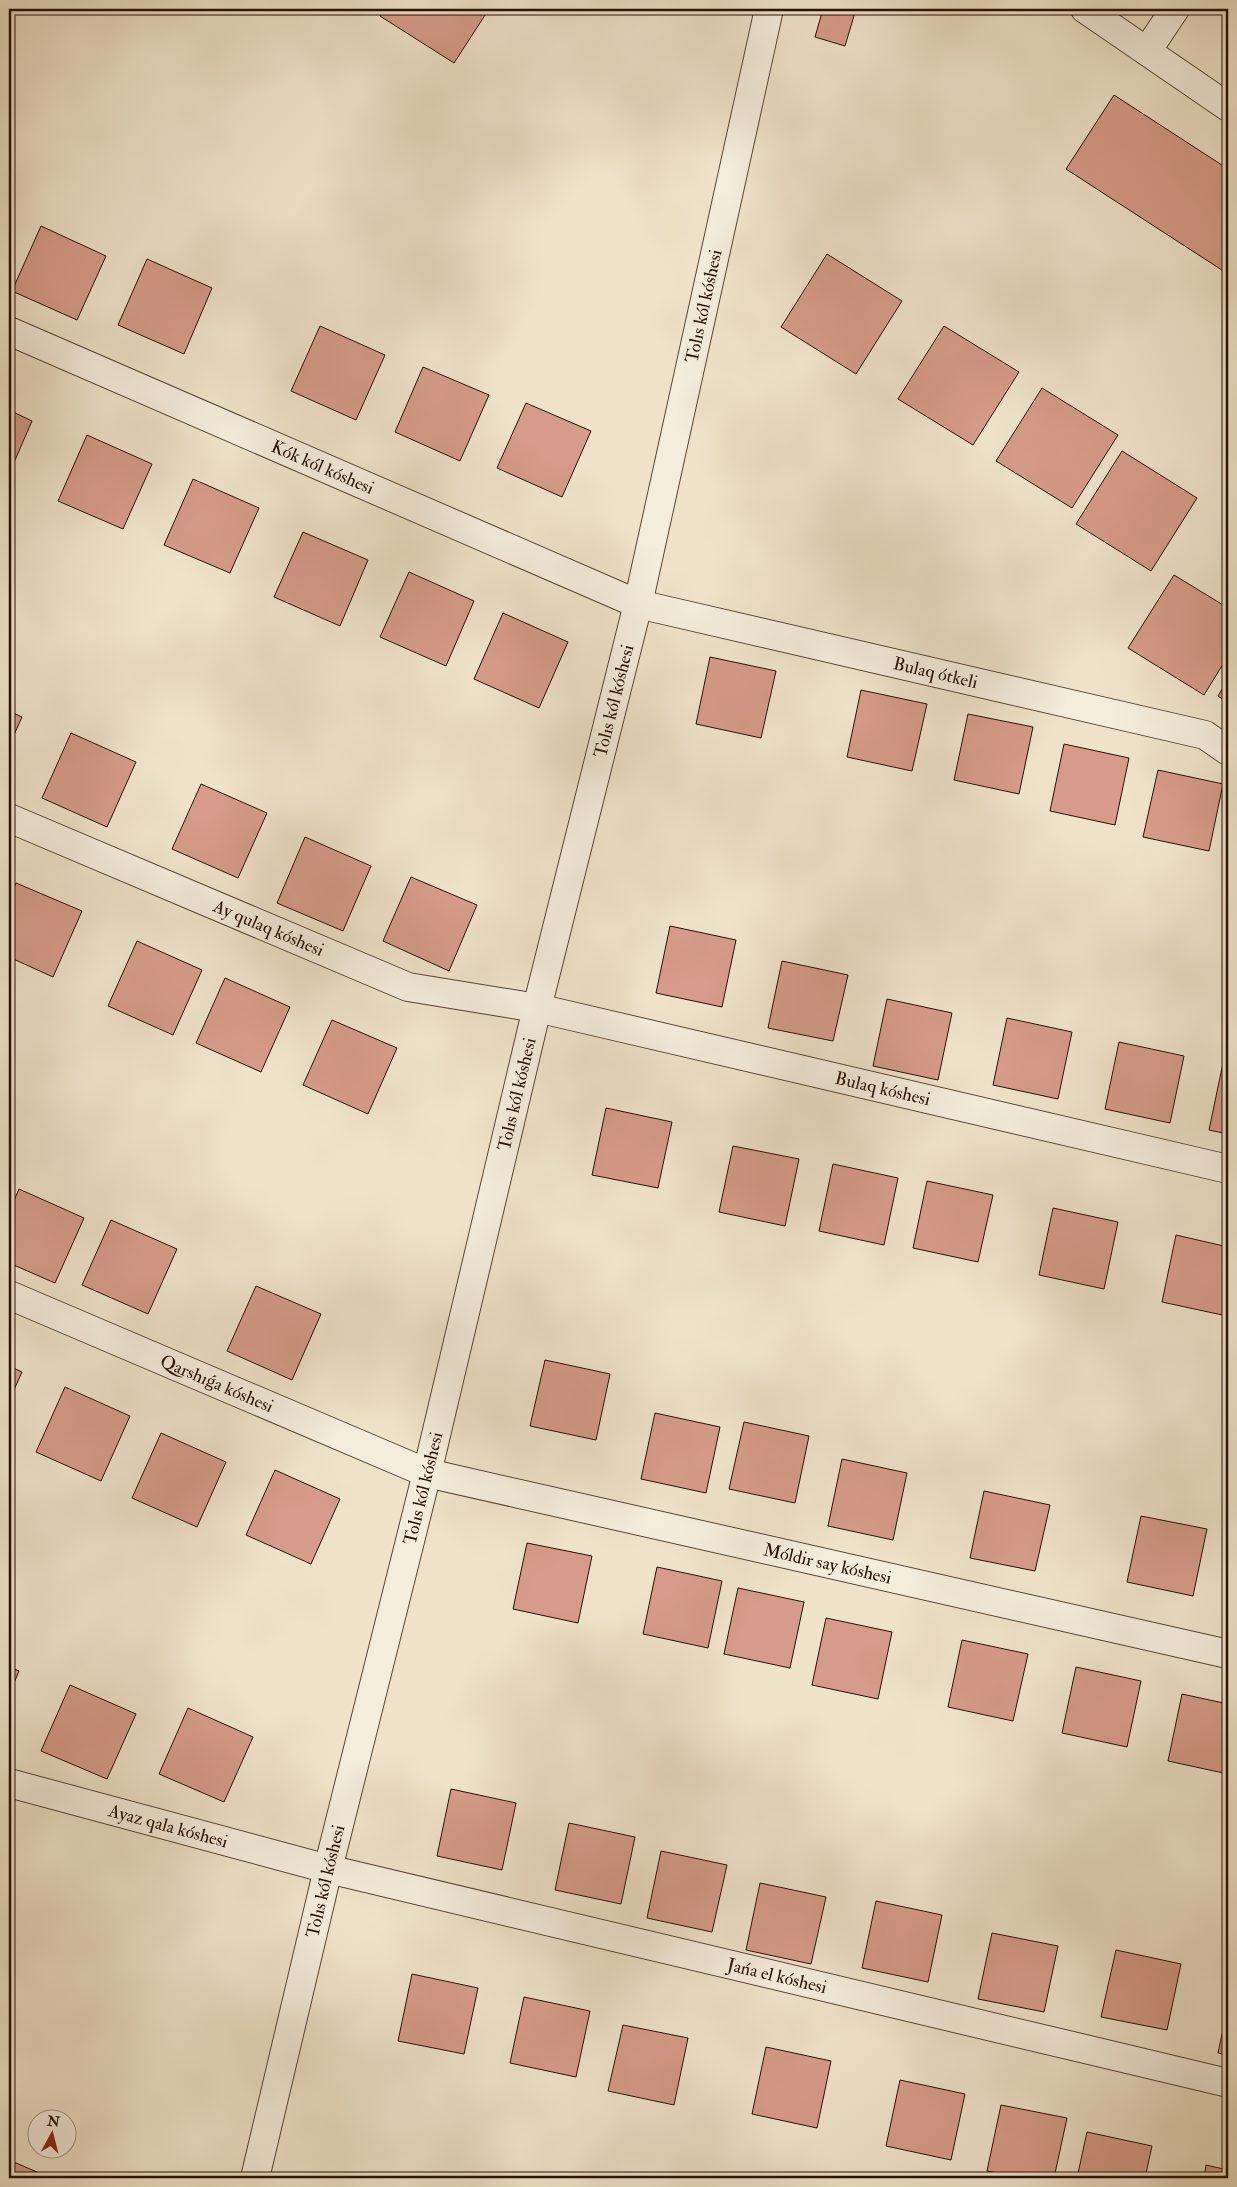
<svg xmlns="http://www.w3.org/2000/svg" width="1237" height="2187" viewBox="0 0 1237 2187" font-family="'IM FELL Double Pica',serif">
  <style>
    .building { fill: #d69b8a; stroke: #261003 }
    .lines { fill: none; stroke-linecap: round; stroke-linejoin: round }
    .street-casing { stroke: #584534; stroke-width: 30 }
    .street { stroke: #f4eddc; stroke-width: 28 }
    .labels { text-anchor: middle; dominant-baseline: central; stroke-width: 4.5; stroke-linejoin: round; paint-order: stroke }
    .street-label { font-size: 18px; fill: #261003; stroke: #f4eddc }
  </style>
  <rect width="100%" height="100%" fill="#eee3c9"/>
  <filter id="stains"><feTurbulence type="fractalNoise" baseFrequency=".004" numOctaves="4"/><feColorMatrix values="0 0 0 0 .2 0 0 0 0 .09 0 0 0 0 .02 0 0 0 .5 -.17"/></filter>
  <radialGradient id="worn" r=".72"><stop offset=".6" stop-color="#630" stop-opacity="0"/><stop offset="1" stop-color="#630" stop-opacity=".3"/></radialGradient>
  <!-- building -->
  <g class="building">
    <polygon points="384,9 489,9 454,63 380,16"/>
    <polygon points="823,9 856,9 845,46 815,37"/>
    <polygon points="1114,95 1228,169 1228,274 1066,169"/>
    <polygon points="41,226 106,256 77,320 12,291"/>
    <polygon points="827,254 902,301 856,374 781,327"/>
    <polygon points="147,259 212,288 184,354 118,325"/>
    <polygon points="320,326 385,355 356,420 291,391"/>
    <polygon points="944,326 1019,372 973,445 898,399"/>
    <polygon points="423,367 489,395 460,461 395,432"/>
    <polygon points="1042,388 1118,435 1072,508 996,461"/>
    <polygon points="526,403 591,431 562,497 497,468"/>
    <polygon points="9,410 32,421 9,474"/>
    <polygon points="87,435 152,464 123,529 58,501"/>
    <polygon points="1122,451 1197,498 1151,571 1076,524"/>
    <polygon points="193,479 259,508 230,573 164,545"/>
    <polygon points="303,532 368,560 340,626 274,597"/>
    <polygon points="409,572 474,601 446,666 380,637"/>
    <polygon points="1174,575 1228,608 1228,656 1204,695 1128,648"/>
    <polygon points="503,613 568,642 539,708 474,679"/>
    <polygon points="710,657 776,671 761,738 696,724"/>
    <polygon points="1228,679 1228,703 1218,696"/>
    <polygon points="861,690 927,704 912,771 847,757"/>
    <polygon points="9,711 22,717 9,746"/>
    <polygon points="968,714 1033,727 1019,794 954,780"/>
    <polygon points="71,733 136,762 107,827 42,798"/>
    <polygon points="1064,744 1129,758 1115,825 1050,811"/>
    <polygon points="1158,770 1223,784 1209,851 1143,837"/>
    <polygon points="201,784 267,813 238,878 172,849"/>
    <polygon points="305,837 371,866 343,931 277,903"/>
    <polygon points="411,877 477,905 449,971 383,941"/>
    <polygon points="16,883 82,911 53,977 9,957 9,899"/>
    <polygon points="670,926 736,940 722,1007 656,993"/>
    <polygon points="137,941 202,970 173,1035 108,1006"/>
    <polygon points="782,961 848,975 833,1041 768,1028"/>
    <polygon points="225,978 290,1007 261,1072 196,1043"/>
    <polygon points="887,999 952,1013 938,1080 873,1066"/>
    <polygon points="1007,1018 1072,1032 1058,1099 993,1085"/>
    <polygon points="332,1020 397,1048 368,1114 303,1085"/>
    <polygon points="1119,1042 1184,1056 1170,1123 1105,1109"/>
    <polygon points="1223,1063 1228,1064 1228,1134 1209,1130"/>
    <polygon points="606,1108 672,1122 658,1188 592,1175"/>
    <polygon points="733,1146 799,1159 785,1226 719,1212"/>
    <polygon points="833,1164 898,1178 884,1245 819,1231"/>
    <polygon points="927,1181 993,1195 978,1262 913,1248"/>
    <polygon points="19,1189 84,1218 55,1283 9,1263 9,1212"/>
    <polygon points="1053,1208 1118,1222 1104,1289 1039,1275"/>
    <polygon points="111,1220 177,1249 148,1314 82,1285"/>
    <polygon points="1176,1235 1228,1247 1227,1316 1162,1302"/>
    <polygon points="256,1286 321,1314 292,1380 227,1351"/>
    <polygon points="545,1360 610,1374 596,1440 530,1426"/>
    <polygon points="9,1366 22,1372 9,1401"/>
    <polygon points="65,1387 130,1416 101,1481 36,1452"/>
    <polygon points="655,1413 720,1427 706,1493 641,1479"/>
    <polygon points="744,1422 809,1436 795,1503 729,1489"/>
    <polygon points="161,1433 226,1462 197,1527 132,1498"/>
    <polygon points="842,1459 907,1473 893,1540 828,1526"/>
    <polygon points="275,1470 340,1499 311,1564 246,1535"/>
    <polygon points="984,1491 1050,1505 1035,1571 970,1558"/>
    <polygon points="1141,1516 1207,1529 1193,1596 1127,1582"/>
    <polygon points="527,1543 592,1556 578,1623 513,1609"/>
    <polygon points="657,1567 722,1581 708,1648 643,1634"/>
    <polygon points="1228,1575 1228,1601 1223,1600"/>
    <polygon points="738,1588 804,1602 790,1668 724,1654"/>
    <polygon points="826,1618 892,1632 878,1699 812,1685"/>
    <polygon points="962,1640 1028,1654 1013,1721 948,1707"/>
    <polygon points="9,1667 19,1671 9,1695"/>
    <polygon points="1076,1667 1141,1681 1127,1747 1062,1733"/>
    <polygon points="70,1685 136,1714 107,1779 41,1751"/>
    <polygon points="1182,1694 1228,1704 1228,1774 1168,1761"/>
    <polygon points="188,1708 253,1737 224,1802 159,1774"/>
    <polygon points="451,1789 516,1803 502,1870 437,1856"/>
    <polygon points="569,1823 635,1837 621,1904 555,1890"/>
    <polygon points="661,1851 727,1865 712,1932 647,1918"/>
    <polygon points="760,1883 826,1897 811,1964 746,1950"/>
    <polygon points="876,1901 942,1915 928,1982 862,1968"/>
    <polygon points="992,1933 1058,1946 1044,2012 978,1999"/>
    <polygon points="1116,1950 1181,1964 1167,2030 1101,2017"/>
    <polygon points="412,1974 478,1988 464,2054 398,2041"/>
    <polygon points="524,1997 590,2011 576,2077 510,2063"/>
    <polygon points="1228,2006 1228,2055 1218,2053"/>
    <polygon points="623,2025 688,2038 674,2105 608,2091"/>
    <polygon points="766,2047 831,2061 817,2128 752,2114"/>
    <polygon points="900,2080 965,2094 951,2160 886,2146"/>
    <polygon points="1001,2105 1067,2118 1054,2178 1021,2178 987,2171"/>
    <polygon points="1087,2132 1152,2146 1145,2178 1077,2178"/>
    <polygon points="9,2160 51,2178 9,2178"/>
    <polygon points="1206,2165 1228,2170 1228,2178 1204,2178"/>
  </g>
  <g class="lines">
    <!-- street casing -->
    <g class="street-casing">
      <g id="street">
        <polyline points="1085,9 1228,107"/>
        <polyline points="1147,51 1175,9"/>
        <path id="s1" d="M9,331L638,604L1205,735L1228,751"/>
        <path id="s2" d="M9,818L408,987L537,1008L1228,1169"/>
        <path id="s3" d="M9,1295L427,1473L1228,1654"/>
        <path id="s4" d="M9,1783L328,1869L1228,2083"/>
        <path id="s5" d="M255,2178L328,1869L427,1473L537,1008L638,604L769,9"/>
      </g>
    </g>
    <!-- street -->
    <use href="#street" class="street"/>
  </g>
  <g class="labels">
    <!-- street labels -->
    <g class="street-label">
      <text stroke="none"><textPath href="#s5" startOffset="1925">Tolıs kól kóshesi</textPath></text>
      <text stroke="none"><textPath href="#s1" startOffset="342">Kók kól kóshesi</textPath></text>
      <text stroke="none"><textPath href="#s1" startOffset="991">Bulaq ótkeli</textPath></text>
      <text stroke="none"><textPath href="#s5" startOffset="1520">Tolıs kól kóshesi</textPath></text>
      <text stroke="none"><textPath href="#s2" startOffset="282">Ay qulaq kóshesi</textPath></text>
      <text stroke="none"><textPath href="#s2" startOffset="919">Bulaq kóshesi</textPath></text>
      <text stroke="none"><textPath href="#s5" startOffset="1115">Tolıs kól kóshesi</textPath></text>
      <text stroke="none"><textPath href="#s3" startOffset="226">Qarshıǵa kóshesi</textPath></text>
      <text stroke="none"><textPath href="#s5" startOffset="710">Tolıs kól kóshesi</textPath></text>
      <text stroke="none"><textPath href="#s3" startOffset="865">Móldir say kóshesi</textPath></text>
      <text stroke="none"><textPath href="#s4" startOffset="165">Ayaz qala kóshesi</textPath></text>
      <text stroke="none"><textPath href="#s5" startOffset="305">Tolıs kól kóshesi</textPath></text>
      <text stroke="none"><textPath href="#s4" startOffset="792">Jańa el kóshesi</textPath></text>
    </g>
  </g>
  <!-- margin -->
  <rect width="1237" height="2187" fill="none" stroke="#eee3c9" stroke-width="30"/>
  <rect x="10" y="10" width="1217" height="2167" fill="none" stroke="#261003" stroke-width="2.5"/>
  <rect x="15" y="15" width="1207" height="2157" fill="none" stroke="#261003"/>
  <!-- north arrow -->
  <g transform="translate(52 2134) rotate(7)"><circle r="24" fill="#f4eddc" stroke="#a29585"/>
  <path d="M0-4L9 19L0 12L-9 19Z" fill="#8f2418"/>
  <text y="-8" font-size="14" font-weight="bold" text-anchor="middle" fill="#261003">N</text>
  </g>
  <rect width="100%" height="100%" filter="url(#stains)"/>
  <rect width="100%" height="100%" fill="url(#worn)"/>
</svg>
